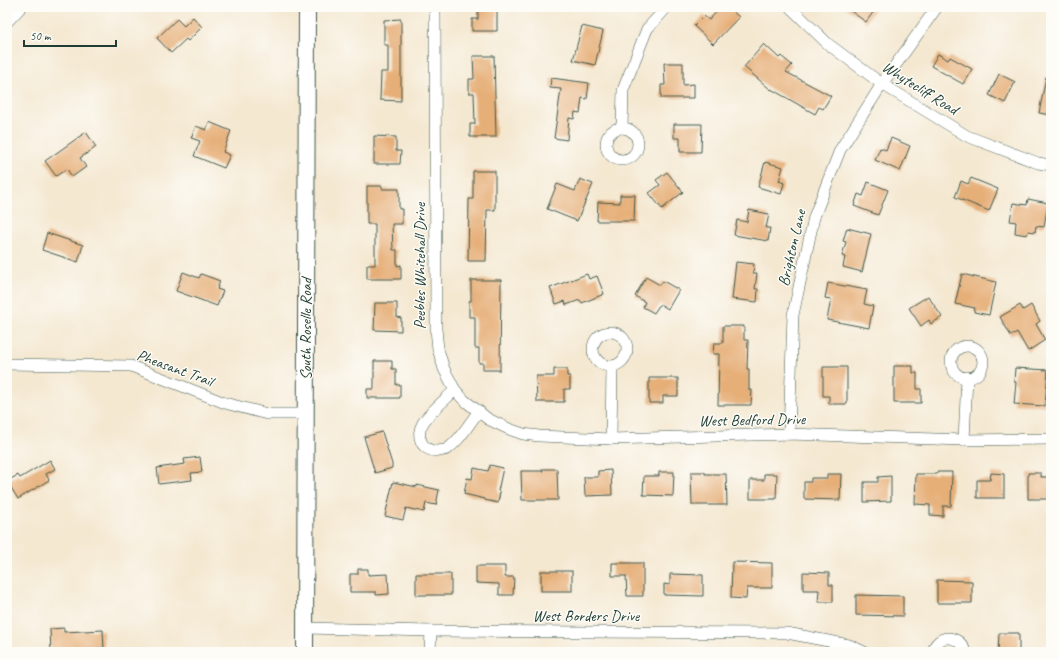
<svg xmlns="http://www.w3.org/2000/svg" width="1058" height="659" viewBox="0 0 1058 659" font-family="Caveat,sans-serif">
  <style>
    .building { fill: #e6af78 }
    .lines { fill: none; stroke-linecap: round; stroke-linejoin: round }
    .street-casing { stroke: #3f574c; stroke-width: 12 }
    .secondary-casing { stroke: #3f574c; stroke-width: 18 }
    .street { stroke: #fff; stroke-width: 11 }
    .secondary { stroke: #fff; stroke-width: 16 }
    .labels { text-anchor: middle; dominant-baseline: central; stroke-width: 3; stroke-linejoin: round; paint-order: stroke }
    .street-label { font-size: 16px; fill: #1f3d34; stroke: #fdfcf7 }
  </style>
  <rect width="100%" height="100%" fill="#fdfcf7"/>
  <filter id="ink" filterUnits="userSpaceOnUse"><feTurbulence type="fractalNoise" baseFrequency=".025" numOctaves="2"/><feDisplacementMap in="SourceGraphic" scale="8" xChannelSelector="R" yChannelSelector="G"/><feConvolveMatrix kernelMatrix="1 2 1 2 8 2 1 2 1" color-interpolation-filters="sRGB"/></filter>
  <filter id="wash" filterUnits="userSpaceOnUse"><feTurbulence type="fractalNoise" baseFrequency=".012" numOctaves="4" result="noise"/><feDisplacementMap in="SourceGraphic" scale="16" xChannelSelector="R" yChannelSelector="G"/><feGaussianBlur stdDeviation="0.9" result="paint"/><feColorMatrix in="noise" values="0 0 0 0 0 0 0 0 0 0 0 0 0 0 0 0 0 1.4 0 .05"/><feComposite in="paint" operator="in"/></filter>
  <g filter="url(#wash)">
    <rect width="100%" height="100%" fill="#f4e8d1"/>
    <g id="blocks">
      <!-- building -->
      <g class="building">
        <polygon points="478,7 497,7 497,31 472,31 472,19 478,19"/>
        <polygon points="721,7 728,7 739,17 713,44 694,26 704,16 709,20"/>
        <polygon points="845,7 877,7 866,22"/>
        <polygon points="193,17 202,27 188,41 186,39 171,53 157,38 177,19 184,26"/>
        <polygon points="401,19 401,101 380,100 381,72 388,72 388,45 384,45 384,20"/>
        <polygon points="582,26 603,31 595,65 573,60"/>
        <polygon points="764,44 779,58 781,56 792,65 786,72 831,96 823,109 819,107 815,114 771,89 771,90 744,67"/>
        <polygon points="938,54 948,60 950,57 972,69 963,84 931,66"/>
        <polygon points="473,56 494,56 496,137 470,137 470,124 475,124 474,93 469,93 469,79 474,79"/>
        <polygon points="664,63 683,63 683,85 694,84 694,98 661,98 661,85 665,85"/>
        <polygon points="999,74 1015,82 1005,103 989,95"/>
        <polygon points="1046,77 1051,77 1051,115 1039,113"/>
        <polygon points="551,78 589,83 587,99 582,98 580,113 575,112 574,119 569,118 567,140 554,138 561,89 550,88"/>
        <polygon points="209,122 231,131 223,152 230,155 224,168 194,156 200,141 191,138 196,126 206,130"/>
        <polygon points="674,124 702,124 701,152 680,152 680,138 674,138"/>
        <polygon points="86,132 96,147 80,158 86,167 72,177 67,169 56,176 45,161"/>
        <polygon points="374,136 396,137 396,151 401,151 400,164 374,164"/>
        <polygon points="891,138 910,146 900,171 875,160 880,148 886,150"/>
        <polygon points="765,162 783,167 779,181 784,183 781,194 758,187"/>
        <polygon points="473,171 495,171 495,210 487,210 486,261 468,261 469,199 473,199"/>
        <polygon points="667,172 683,192 662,209 649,193 660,185 656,180"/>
        <polygon points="971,178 998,189 989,211 955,197 961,181 968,184"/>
        <polygon points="580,179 593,184 577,221 547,209 557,184 575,191"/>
        <polygon points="868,182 888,190 878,215 854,206 858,194 863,196"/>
        <polygon points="367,186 382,186 382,189 399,189 399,209 402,209 402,224 392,224 393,250 397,250 397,266 401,265 401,279 367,279 367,265 375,265 375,224 367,224"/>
        <polygon points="620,195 635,195 634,221 597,221 598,202 620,203"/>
        <polygon points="1028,199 1048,203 1044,227 1036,226 1035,232 1028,231 1027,235 1015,233 1016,222 1010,221 1013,203 1027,205"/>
        <polygon points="749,210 769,214 766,228 770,228 768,241 734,235 737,220 747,222"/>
        <polygon points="847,228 871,234 862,272 843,267 845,257 842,256 846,242 843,241"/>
        <polygon points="47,233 83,245 78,262 42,250"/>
        <polygon points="736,262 754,264 753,273 757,273 755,289 758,289 757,302 732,299"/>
        <polygon points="183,272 199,278 201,274 220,281 217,289 223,291 217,306 176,291"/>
        <polygon points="587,274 589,279 597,276 604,294 582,303 580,300 566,305 565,301 556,304 550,288"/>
        <polygon points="962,274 996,282 989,315 974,312 975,308 955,304"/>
        <polygon points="646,277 660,285 663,281 679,290 668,309 660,304 654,313 643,307 645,302 635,296"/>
        <polygon points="471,280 501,280 500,370 483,370 483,363 479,363 479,348 475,348 475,317 469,317 469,301 471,301"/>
        <polygon points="828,283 867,290 864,304 873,306 869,328 827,320 831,299 825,298"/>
        <polygon points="928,296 942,317 931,324 929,320 921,326 909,308"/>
        <polygon points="375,303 397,303 397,317 401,318 401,331 374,330"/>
        <polygon points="1020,305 1023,310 1031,305 1040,321 1036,324 1045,340 1028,351 1017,332 1011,336 1000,317"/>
        <polygon points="723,326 744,326 744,340 748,340 747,369 749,369 749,390 752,390 751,405 718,405 719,354 713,354 714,343 723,343"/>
        <polygon points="374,361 392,361 392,369 396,369 396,385 400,385 400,398 367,398 367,389 374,389"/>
        <polygon points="894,366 913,366 913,373 917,373 917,389 921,389 921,403 894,403"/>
        <polygon points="823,367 847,367 847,404 829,404 829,396 823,396"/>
        <polygon points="1015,368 1048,370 1045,406 1014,404 1016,382 1014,382"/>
        <polygon points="554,369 567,369 567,376 570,376 570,389 564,389 564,402 537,402 536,376 554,376"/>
        <polygon points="649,378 678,378 678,396 663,396 663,403 649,403"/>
        <polygon points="382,432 392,464 392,468 375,473 364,437"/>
        <polygon points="200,457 202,472 191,473 192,480 159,484 157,468 185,464 184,459"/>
        <polygon points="50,460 55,469 46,474 49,480 18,499 7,481 18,475 20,478"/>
        <polygon points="490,465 503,468 498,491 500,492 498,503 485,500 485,499 464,494 467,478 472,479 474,468 488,471"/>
        <polygon points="542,469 557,469 558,500 522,500 521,471 543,471"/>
        <polygon points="611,470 612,495 585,496 584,477 598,477 598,471"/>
        <polygon points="659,472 674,472 673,496 643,495 644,476 659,476"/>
        <polygon points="691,472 705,472 705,474 726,474 727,505 692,505"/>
        <polygon points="937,472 952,472 951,506 943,506 943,516 930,515 930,505 915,504 916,474 937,474"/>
        <polygon points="991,473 1004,474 1004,498 977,498 977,480 990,480"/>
        <polygon points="1028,473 1041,473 1041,477 1051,477 1051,499 1028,499"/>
        <polygon points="764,474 777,474 776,499 750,499 750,480 764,480"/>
        <polygon points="827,474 841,474 840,500 804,499 804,482 811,482 811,478 827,478"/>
        <polygon points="891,476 891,501 864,502 864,482 878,482 878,477"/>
        <polygon points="393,482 417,487 417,485 439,490 436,505 426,503 424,512 406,508 403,520 385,516"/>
        <polygon points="732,562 772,563 772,588 747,588 746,599 731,598"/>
        <polygon points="612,563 643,563 643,596 627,596 626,576 612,576"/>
        <polygon points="476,566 505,566 505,577 514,577 513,595 499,595 499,584 476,583"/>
        <polygon points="358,569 368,569 368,575 388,574 389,594 376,595 376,592 350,592 350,574 358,574"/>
        <rect x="541" y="571" width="31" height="20"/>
        <polygon points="803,572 829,573 829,585 833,585 833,602 818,602 819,590 803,590"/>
        <rect x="416" y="574" width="35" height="21"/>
        <polygon points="670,574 703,575 703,596 664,595 664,584 670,585"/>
        <polygon points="937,580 972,581 972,603 937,603"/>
        <polygon points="856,595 903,596 903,616 856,615"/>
        <polygon points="64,628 64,632 103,630 104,650 51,652 50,629"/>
        <polygon points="999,633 1019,633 1019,652 998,652"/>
      </g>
    </g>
  </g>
  <g filter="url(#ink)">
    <use href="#blocks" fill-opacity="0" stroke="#3f574c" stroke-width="1"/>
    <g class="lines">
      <!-- street casing -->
      <g class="street-casing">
        <g id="street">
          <polyline points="435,7 436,329 438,349 444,369 455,390 464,400 488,419 509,429 523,434 539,436 611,439 789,434 964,440 1051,439"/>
          <polyline points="790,7 828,44 882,84 967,136 1038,163 1051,165"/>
          <polyline points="7,22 21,7"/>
          <circle cx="622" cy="144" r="16"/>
          <polyline points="622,128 623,90 647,29 667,7"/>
          <circle cx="610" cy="349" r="17"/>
          <circle cx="967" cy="362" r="16"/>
          <polyline points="7,364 131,366 225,403 267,414 306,414"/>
          <path d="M455,390C447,398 428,414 423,423C415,436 422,452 438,451C441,450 444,451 447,449C460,441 469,423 479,411"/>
          <polyline points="789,434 793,315 814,217 840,150 882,84 937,7"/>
          <polyline points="611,439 612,366"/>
          <polyline points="964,440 967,377"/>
          <polyline points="305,628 431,631 787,633 849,645 864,652"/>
          <polyline points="430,652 431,631"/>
          <path d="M933,652C936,633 961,634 965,652"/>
        </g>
      </g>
      <!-- secondary casing -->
      <g class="secondary-casing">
        <polyline id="secondary" points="305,652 307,7"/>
      </g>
      <!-- street -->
      <use href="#street" class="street"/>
      <!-- secondary -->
      <use href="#secondary" class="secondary"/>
    </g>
  </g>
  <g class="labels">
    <!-- street labels -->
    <g class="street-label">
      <text transform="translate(920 88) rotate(32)">Whytecliff Road</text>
      <text transform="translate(792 248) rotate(-77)">Brighton Lane</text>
      <text transform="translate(420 266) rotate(-90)">Peebles Whitehall Drive</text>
      <text transform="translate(306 329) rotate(-90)">South Roselle Road</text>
      <text transform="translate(175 368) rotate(20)">Pheasant Trail</text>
      <text transform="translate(752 420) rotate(-1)">West Bedford Drive</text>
      <text x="586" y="616">West Borders Drive</text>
    </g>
  </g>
  <!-- margin -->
  <rect width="1058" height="659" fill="none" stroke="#fdfcf7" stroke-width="24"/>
  <!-- scale -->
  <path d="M24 40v6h92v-6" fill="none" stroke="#1f3d34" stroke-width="2"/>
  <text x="30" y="40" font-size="12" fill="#1f3d34" stroke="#fdfcf7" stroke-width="3" paint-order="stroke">50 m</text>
</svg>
